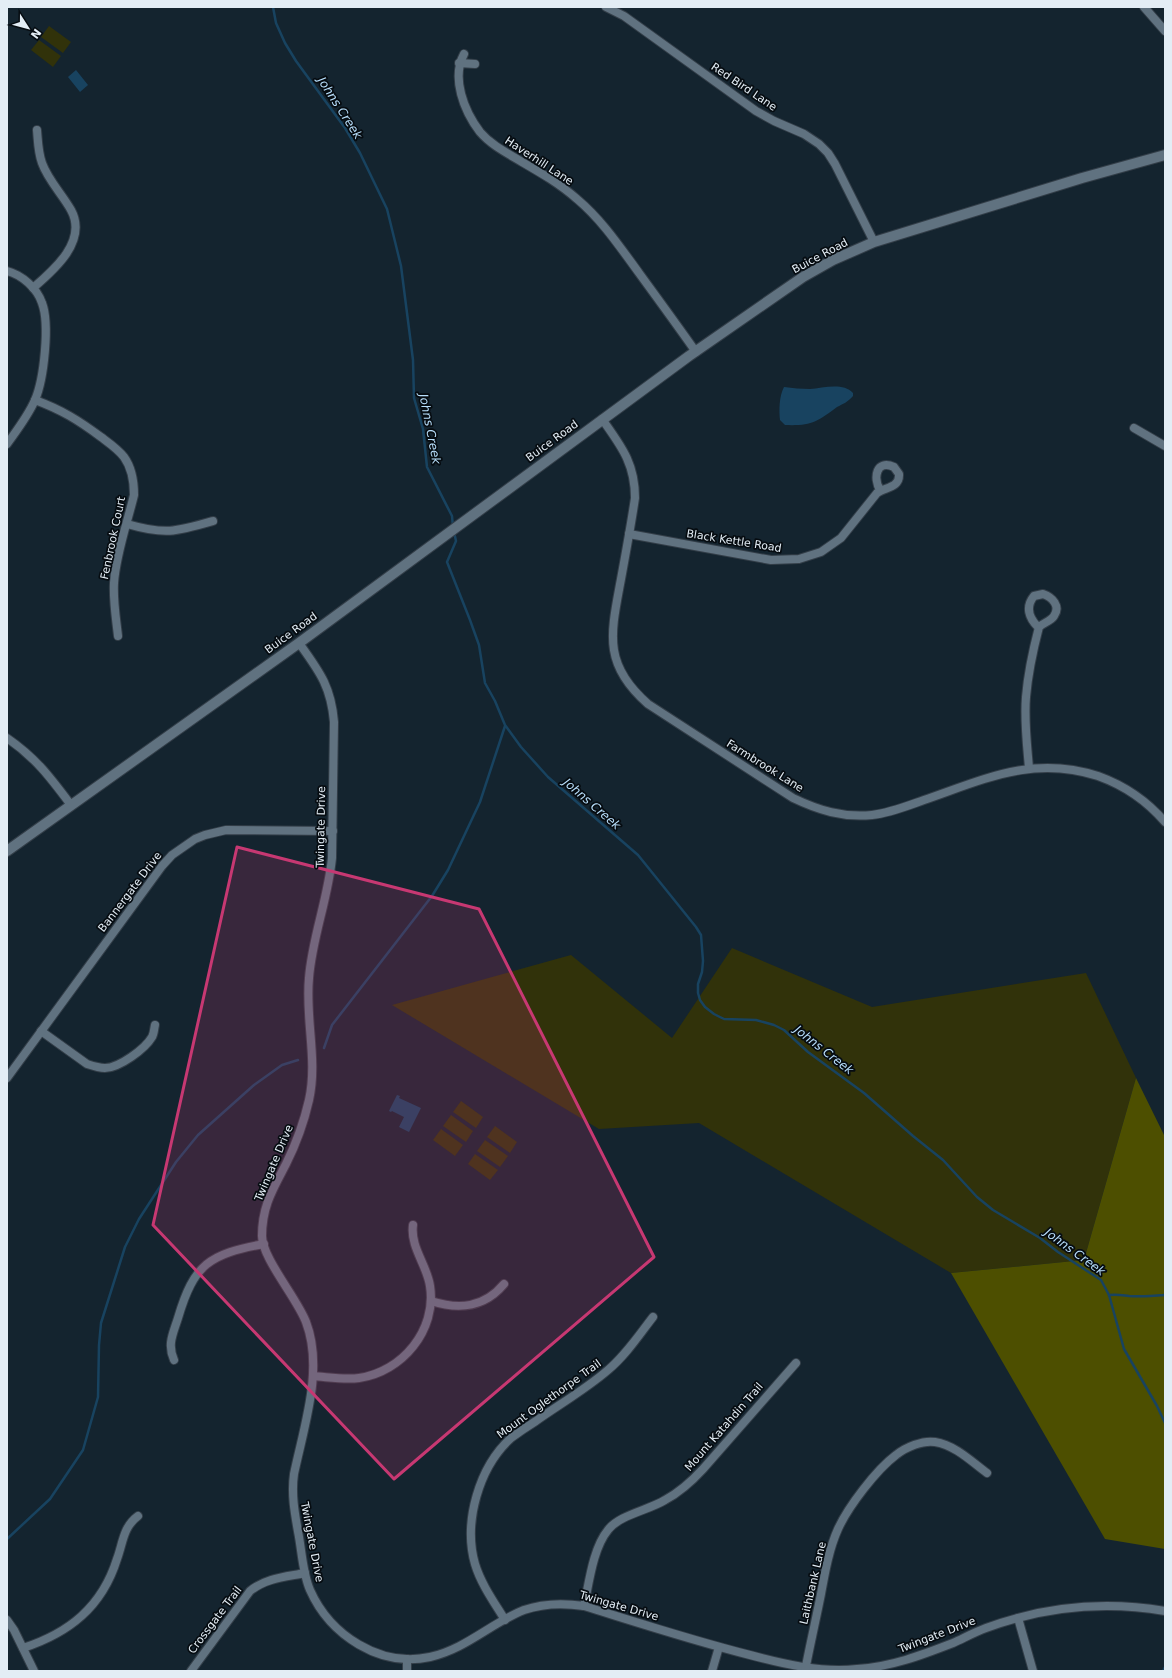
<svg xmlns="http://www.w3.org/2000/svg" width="1172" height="1678" viewBox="0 0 1172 1678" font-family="'DejaVu Sans',sans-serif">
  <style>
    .green { fill: #31320a }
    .forest { fill: #4d4f00 }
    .water { fill: #184360 }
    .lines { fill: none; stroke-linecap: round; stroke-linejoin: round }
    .stream { stroke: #184360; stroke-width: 2.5 }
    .street-casing { stroke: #333e48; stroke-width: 10 }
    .secondary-casing { stroke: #333e48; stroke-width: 12 }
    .street { stroke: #607280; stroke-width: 8 }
    .secondary { stroke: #607280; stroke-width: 10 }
    .marked { fill: #c73872; fill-opacity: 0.2; stroke: #c73872; stroke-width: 3; stroke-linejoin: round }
    .labels { text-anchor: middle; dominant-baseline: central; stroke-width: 3.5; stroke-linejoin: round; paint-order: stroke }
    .street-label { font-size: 11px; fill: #e3edf5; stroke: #060c11 }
    .water-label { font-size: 12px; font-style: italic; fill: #b8dffc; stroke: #060c11 }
  </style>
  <rect width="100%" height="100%" fill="#14242f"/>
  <!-- green -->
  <g class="green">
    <polygon points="49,26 71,42 63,53 41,37"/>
    <polygon points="39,40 61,56 53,67 31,50"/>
    <polygon points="732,948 872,1007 1086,973 1136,1078 1084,1260 951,1273 699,1123 599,1129 392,1005 571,955 672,1038"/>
    <polygon points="461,1101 483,1117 476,1128 453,1112"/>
    <polygon points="451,1115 473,1131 466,1142 443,1126"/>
    <polygon points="495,1126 517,1142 510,1153 487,1137"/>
    <polygon points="441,1129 463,1145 455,1156 433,1140"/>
    <polygon points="485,1140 508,1156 500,1167 477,1151"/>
    <polygon points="475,1154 498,1170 490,1180 468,1164"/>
  </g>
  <!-- forest -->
  <polygon class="forest" points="1136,1078 1165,1137 1165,1549 1105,1539 951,1273 1084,1260"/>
  <!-- water -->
  <g class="water">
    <polygon points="76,70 88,85 80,92 68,77"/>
    <path d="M784,387C793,388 801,389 810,389C823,388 843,382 853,393V396C848,402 843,404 837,407C817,422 811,426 785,425L780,420C779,411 779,396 784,387Z"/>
    <polygon points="397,1095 400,1096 399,1098 421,1108 409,1132 399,1127 404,1117 392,1111 391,1112 389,1111"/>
  </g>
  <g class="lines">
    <!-- stream -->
    <g class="stream">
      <polyline points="273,7 276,23 285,43 296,61 345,128 360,153 387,209 401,266 413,360 414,398 423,429 427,467 452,516 453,527"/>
      <polyline points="454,532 456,541 447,562 470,620 479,645 485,683 495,701 505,725 521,747 548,777 638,855 696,927 701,935 703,961 702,972 698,984 698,993 700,1000 705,1007 714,1014 724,1019 756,1020 774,1025 784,1030 808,1052 864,1093 913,1136 943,1160 977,1197 993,1210 1040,1238 1058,1252 1101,1280 1109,1295 1124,1349 1157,1406 1165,1423"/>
      <polyline points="324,1048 332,1025 432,896 448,870 480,802 505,726"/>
      <path d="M1109,1295C1117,1294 1121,1295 1129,1296C1141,1297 1153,1296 1165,1295"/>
      <polyline points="7,1539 50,1499 83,1450 98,1397 99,1345 101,1323 125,1247 139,1219 176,1162 198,1135 254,1085 282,1065 298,1060"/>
      <polyline points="1163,1671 1165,1667"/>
    </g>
    <!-- street casing -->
    <g class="street-casing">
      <g id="street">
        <polyline points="606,7 624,16 756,111 774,121 804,134 819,144 828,153 835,164 874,242"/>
        <polyline points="1144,7 1165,31"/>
        <path d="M464,54C451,78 464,111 480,132C491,145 507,153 522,162C541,173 560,184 577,199C602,220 620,247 639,273C658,299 677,325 696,352"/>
        <polyline points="459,63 475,64"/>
        <path d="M7,271C22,275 37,288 42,303C50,324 44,379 35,400C28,416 17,430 7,444"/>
        <path d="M33,288C54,270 88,241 71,210C62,194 48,180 42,163C38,152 38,141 37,130"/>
        <path d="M35,400C62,410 78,420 101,437C109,443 118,449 124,457C132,468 134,482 134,495C127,524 116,554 114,583C113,601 116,618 118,636"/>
        <path d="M602,419C621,446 635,463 635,498C631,525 626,552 621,579C611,633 602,664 648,704L793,798C818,810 843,818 872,815C890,813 907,806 924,800C985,779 1033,755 1098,776C1123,785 1147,801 1165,822"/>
        <polyline points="1134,428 1165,446"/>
        <path d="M127,524C165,535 175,532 213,521"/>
        <path d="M629,534L771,560L799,559L821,552L841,538L877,493C885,487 900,488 899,474L894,467C876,459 873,478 880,490"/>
        <path d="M299,643C319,671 331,686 334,722L332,858C328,899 312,938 309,978C305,1019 318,1060 309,1100C304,1122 296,1144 286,1164C273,1189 262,1206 262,1236C262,1258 297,1298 306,1322C324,1369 304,1426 294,1474C291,1495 295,1515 299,1537C302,1554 303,1574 310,1590C330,1635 380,1668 430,1657C466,1649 491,1623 524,1610C544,1603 564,1603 584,1606C639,1623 694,1641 750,1655C784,1664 821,1673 857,1669C891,1667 922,1655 953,1643C964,1638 975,1632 986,1628C1043,1607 1105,1601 1165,1611"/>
        <path d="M7,738C36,758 50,777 71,805"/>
        <path d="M1029,768C1027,744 1024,721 1026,697C1028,673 1033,650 1039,627C1043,623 1051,621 1054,616C1061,606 1052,597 1043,594L1034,596C1025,607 1029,618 1038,627"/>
        <path d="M41,1031L87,1064C93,1066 99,1068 105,1068C119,1068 145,1049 152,1037C154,1034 154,1029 155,1025"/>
        <polyline points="7,1078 162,866 172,855 195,839 205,835 226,830 333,831"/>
        <path d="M431,1301C459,1310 484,1308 504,1284"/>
        <path d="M174,1360C167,1344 173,1334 178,1318C194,1264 209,1254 264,1244"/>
        <path d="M313,1376C328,1377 344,1380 359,1378C402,1372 437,1330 430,1286C427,1265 410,1247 413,1225"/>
        <path d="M584,1606C589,1583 593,1548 608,1530C619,1515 649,1510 665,1500C680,1492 692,1481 703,1469L796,1363"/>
        <polyline points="1018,1618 1033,1671"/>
        <polyline points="7,1620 14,1630 34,1671"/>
        <path d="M505,1620C494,1602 481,1584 475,1564C463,1522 479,1467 511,1438C519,1432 528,1426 536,1421C560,1404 586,1389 608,1370C626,1355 639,1335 653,1317"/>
        <path d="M23,1648C69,1633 102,1607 117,1559C123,1543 123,1527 138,1516"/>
        <path d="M191,1671L250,1591C266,1578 285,1577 305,1573"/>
        <polyline points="407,1671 407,1659"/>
        <polyline points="712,1671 719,1647"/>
        <path d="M805,1671C810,1645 816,1619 821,1594C825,1572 829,1549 838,1529C848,1507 876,1470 896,1455C906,1447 923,1440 935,1442C955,1445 972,1462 987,1473"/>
      </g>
    </g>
    <!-- secondary casing -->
    <g class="secondary-casing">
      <polyline id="secondary" points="7,851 299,643 689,356 803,277 833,260 874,242 1082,178 1165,155"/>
    </g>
    <!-- street -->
    <use href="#street" class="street"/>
    <!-- secondary -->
    <use href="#secondary" class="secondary"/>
  </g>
  <!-- marked area -->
  <path class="marked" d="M237,847L479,909L654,1257L394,1479L153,1225Z"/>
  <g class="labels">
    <!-- street labels -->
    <g class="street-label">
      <text transform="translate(744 87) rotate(34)">Red Bird Lane</text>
      <text transform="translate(539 161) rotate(33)">Haverhill Lane</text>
      <text transform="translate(820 256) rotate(-28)">Buice Road</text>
      <text transform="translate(552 441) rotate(-36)">Buice Road</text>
      <text transform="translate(113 538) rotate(-78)">Fenbrook Court</text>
      <text transform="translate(734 541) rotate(9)">Black Kettle Road</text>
      <text transform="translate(291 633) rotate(-36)">Buice Road</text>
      <text transform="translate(765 766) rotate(32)">Farmbrook Lane</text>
      <text transform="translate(321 827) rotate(-89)">Twingate Drive</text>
      <text transform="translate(130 892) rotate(-53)">Bannergate Drive</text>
      <text transform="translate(274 1163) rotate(-67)">Twingate Drive</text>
      <text transform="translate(549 1399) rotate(-36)">Mount Oglethorpe Trail</text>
      <text transform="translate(724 1427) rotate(-49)">Mount Katahdin Trail</text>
      <text transform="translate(312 1542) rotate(79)">Twingate Drive</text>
      <text transform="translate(813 1583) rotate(-77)">Laithbank Lane</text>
      <text transform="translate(619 1606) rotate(16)">Twingate Drive</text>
      <text transform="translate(215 1620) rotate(-53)">Crossgate Trail</text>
      <text transform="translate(937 1635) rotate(-21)">Twingate Drive</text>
    </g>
    <!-- water labels -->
    <g class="water-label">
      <text transform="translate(340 108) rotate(57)">Johns Creek</text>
      <text transform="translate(430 429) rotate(79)">Johns Creek</text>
      <text transform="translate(592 804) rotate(41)">Johns Creek</text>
      <text transform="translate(824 1050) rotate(38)">Johns Creek</text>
      <text transform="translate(1075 1252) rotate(36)">Johns Creek</text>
    </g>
  </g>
  <!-- border -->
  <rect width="1172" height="1678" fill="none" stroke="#e3edf5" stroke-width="16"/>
  <!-- north arrow -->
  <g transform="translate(28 28) rotate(126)" stroke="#060c11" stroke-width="3" paint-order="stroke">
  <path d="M0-3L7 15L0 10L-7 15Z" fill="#e3edf5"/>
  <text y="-6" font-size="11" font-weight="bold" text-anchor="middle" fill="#e3edf5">N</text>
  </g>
</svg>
